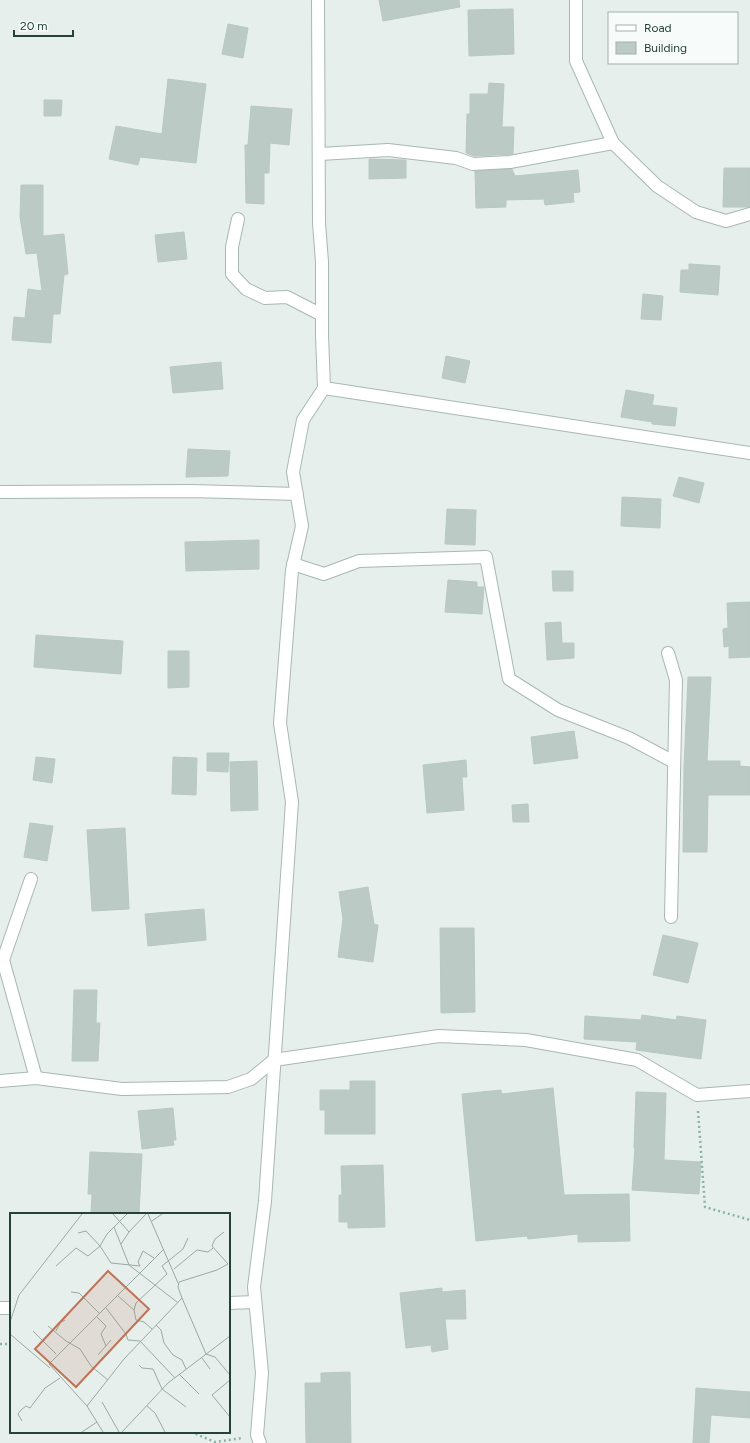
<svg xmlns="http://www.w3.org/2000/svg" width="750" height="1443" viewBox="0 0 750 1443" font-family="Figtree,sans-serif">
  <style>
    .building { fill: #bbcac4; stroke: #b8c9c2 }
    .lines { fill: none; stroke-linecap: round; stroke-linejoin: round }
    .minor-casing { stroke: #a8b8b2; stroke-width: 14 }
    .path { stroke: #86b3a5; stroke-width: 2.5; stroke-dasharray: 2 3; stroke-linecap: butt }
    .minor { stroke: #fff; stroke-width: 12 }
    .inset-road { fill: none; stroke: #98aaa4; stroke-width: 1 }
    .view { fill: #c07456; fill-opacity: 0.15; stroke: #c07456; stroke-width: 2 }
    .inset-edge { fill: none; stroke: #24423a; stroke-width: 2 }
  </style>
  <rect width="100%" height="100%" fill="#e6efeb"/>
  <!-- building -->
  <g class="building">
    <polygon points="379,0 459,0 460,7 383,21"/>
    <polygon points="513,9 514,54 469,56 468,10"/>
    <polygon points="228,24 248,28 243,58 222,54"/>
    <polygon points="168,79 206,84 196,163 140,157 138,165 109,159 116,126 162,134"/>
    <polygon points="489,83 504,84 502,127 514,127 513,154 474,156 466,153 467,114 470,114 470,94 488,94"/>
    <polygon points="44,100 62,100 61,116 44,116"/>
    <polygon points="251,106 292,109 289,145 270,143 269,173 264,173 264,204 246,203 245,145 248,145"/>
    <polygon points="369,159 406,160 406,178 369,179"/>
    <polygon points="724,168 750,168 750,207 723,207"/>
    <polygon points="512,169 515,176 578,170 580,192 573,193 574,202 545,205 544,199 506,200 506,207 476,208 475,171"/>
    <polygon points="21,185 43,185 43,236 64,234 68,274 64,275 60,314 53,314 51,343 12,340 14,317 25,318 28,289 42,291 37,253 26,254 20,217"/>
    <polygon points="184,232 187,259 158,262 155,235"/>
    <polygon points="689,264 720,266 718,295 680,292 681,270 689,270"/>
    <polygon points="643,294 663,296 661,320 641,319"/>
    <polygon points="446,356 470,361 465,383 442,378"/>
    <polygon points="221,362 223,389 173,393 170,367"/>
    <polygon points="626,390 654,395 652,405 677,408 675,426 652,424 652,422 621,417"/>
    <polygon points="188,449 230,451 228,476 186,477"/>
    <polygon points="679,477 704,483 699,503 673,496"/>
    <polygon points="622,497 661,499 660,528 621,526"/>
    <polygon points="447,509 476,510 475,545 445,544"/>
    <polygon points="259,540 259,569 186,571 185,542"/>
    <polygon points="552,571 573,571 573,591 553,591"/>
    <polygon points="448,580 477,582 477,587 484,587 482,614 445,612"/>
    <polygon points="750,602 750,657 729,658 729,646 724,647 723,629 728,628 727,603"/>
    <polygon points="561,622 562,643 574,643 574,658 547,660 545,623"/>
    <polygon points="36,635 123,641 121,674 34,667"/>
    <polygon points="168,651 189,651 189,687 168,688"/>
    <polygon points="688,677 711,677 707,761 740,761 740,766 750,767 750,795 708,795 707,852 683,852 684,767"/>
    <polygon points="574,731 578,758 534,764 531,737"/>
    <polygon points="207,753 229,753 228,772 207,771"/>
    <polygon points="36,757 55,759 52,783 33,780"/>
    <polygon points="173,757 197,758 196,795 172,794"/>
    <polygon points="466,760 467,777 462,777 464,810 427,813 423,765"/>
    <polygon points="257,761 258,810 231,811 230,762"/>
    <polygon points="528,804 529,822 513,822 512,805"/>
    <polygon points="30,823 53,826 47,861 24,857"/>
    <polygon points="125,828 129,909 92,911 87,830"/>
    <polygon points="368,887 374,924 378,925 373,962 338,957 343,919 339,892"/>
    <polygon points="204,909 206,940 148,946 145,914"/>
    <polygon points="440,928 474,928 475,1012 441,1013"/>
    <polygon points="663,935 698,943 688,983 653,975"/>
    <polygon points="74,990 97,990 96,1023 100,1023 98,1061 72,1061"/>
    <polygon points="642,1015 676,1020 677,1016 706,1020 701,1059 636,1050 637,1042 584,1039 585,1016 641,1020"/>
    <polygon points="350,1081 375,1081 375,1134 325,1134 325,1110 320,1110 320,1090 350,1090"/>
    <polygon points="553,1088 564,1195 629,1194 630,1241 578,1242 578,1234 528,1239 527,1236 476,1241 462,1094 501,1090 502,1094"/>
    <polygon points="636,1092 666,1093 664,1160 701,1162 699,1194 632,1190 635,1148 634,1148"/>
    <polygon points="173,1108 176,1140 173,1140 174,1145 142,1149 138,1111"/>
    <polygon points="90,1152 142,1154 139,1214 91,1214 92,1194 88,1194"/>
    <polygon points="383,1165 385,1227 348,1228 348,1222 339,1222 339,1195 342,1195 341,1166"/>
    <polygon points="442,1288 442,1292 465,1290 466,1319 445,1319 448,1349 432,1352 431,1345 406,1348 400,1293"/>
    <polygon points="350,1372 351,1443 306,1443 305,1383 321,1383 321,1373"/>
    <polygon points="696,1388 750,1392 750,1418 711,1415 709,1443 693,1443"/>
  </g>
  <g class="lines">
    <!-- minor casing -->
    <g class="minor-casing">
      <g id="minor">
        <polyline points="576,0 576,61 613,143 657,186 696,212 726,221 750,214"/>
        <polyline points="320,154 388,150 456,158 473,164 491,163 510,162 613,143"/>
        <polyline points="238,219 232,247 232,274 246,289 265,298 287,297 322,315"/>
        <polyline points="324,388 750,453"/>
        <polyline points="0,492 191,491 297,494"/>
        <polyline points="293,564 324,574 359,561 486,557 509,679 558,710 629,738 674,762"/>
        <polyline points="668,653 676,680 671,917"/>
        <polyline points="31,879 3,960 36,1078"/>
        <polyline points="0,1081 36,1078 122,1089 228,1087 251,1079 274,1060 439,1036 526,1040 637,1060 697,1095 750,1091"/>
        <polyline points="229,1303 255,1302"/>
        <polyline points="0,1308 11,1308"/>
        <polyline points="260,1443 257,1435 262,1373 254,1287 265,1201 292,802 280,723 292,570 302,526 293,472 303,420 324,388 322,335 322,262 319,223 318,0"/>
      </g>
    </g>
    <!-- path -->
    <g class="path">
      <polyline points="698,1111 705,1207 750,1220"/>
      <polyline points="0,1344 11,1344"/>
      <polyline points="191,1432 215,1442 242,1438"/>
    </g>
    <!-- minor -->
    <use href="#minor" class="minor"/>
  </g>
  <!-- overview -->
  <g transform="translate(10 1213)">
    <rect width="220" height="220" fill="#e6efeb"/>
    <path class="inset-road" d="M103,1L119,19L136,1M117,1L97,21L90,33L101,50L130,53M138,1L168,70M142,8L152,1M104,14L119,52L167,89M111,31L119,19M46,53L66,35L78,43L90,33L76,18L68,20M130,53L128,49L133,38L144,45M164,56L187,37L198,39L203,35M61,79L69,80L89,100M108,83L124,97M172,85L196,141L205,144L220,162M96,95L116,121L118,127L130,128L165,165M86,103L96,113L91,121L96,133M0,109L9,82L72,1M146,112L151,117L154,130L163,142L172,147L176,156M38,113L56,128L70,136L81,153L98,167M142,116L134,109L126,107L124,97L126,90L157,61L152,53L173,36L178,25M23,118L46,141M46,118L50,110L55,107M0,121L40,155M88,142L101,127M192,145L200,156M129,152L132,155L143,156L152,176L176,194M169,161L189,181M220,167L202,182L220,204M92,189L109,219M77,193L114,146L172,85L168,74L169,69L207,57L218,51L202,33L205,26L214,19M137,193L145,200L155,219M12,208L8,201L11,197L16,193L20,195L35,175L50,165M72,219L87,209M93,219L77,193L39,151L154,36M112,219L158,170L220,123"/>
    <path class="view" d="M98,58L139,96L66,174L25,136Z"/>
    <rect width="220" height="220" class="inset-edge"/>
  </g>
  <!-- legend -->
  <rect x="608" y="12" width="130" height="52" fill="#f7fbf9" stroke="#a3b1ad"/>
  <rect x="616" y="25" width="20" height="6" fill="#ffffff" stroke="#a3b1ad"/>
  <text x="644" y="32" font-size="12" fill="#24423a">Road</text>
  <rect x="616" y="42" width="20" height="12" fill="#bbcac4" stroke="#a3b1ad"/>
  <text x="644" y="52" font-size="12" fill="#24423a">Building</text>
  <!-- scale -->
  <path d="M14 30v6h59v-6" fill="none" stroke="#24423a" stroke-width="2"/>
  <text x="20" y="30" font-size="12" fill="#24423a" stroke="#f7fbf9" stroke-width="3" paint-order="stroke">20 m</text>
</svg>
